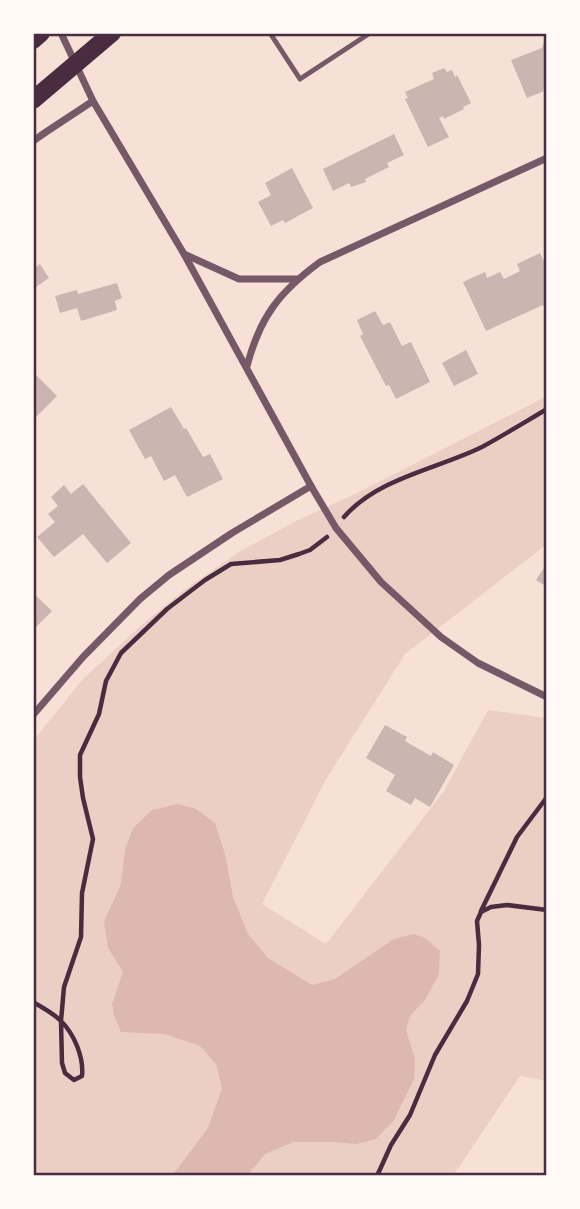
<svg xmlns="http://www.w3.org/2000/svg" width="580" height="1209" viewBox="0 0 580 1209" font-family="'PT Sans Narrow',sans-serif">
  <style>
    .green { fill: #ebcfc5 }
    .water { fill: #dcb8b0 }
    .building { fill: #ccb4b1 }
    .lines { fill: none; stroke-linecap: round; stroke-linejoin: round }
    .path { stroke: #4a2c40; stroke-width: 4.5 }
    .service { stroke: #755966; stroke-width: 5 }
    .minor { stroke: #755966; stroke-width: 7 }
    .primary { stroke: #4a2c40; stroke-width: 18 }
    .neatline { fill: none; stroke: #4a2c40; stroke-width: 2.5 }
  </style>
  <rect width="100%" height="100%" fill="#f7e1d7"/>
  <!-- green -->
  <polygon class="green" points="547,396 547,544 405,654 325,781 262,904 326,944 444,791 488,710 547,718 547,1081 520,1076 453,1176 33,1176 33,741 83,679 144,623 184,590 239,552 296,521 355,494"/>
  <!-- water -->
  <polygon class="water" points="178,804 196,809 215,823 225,854 233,897 248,934 268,958 312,985 335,979 394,939 414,934 425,938 440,951 439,974 425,1000 410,1016 406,1030 415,1059 414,1079 394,1120 376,1139 356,1144 334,1142 293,1142 265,1154 247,1176 172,1176 208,1128 222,1088 216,1064 200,1046 164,1034 121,1032 114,1015 112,1004 123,972 108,948 104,922 121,884 125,850 133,828 152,810"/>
  <!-- building -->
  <g class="building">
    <polygon points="547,41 547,87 543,89 544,91 527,98 511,60 542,48 544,42"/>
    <polygon points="444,68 447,72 452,70 455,77 457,75 471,103 463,107 464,109 444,119 443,116 439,118 449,137 428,147 405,99 408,98 405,92 434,79 432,73"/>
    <polygon points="394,134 404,155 387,163 389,167 365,179 366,182 351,187 349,183 333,191 323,169"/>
    <polygon points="292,168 313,208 285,223 283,220 271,226 258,202 271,195 265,183"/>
    <polygon points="540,253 547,268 547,313 543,305 486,331 463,282 485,272 487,278 500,272 504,279 520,271 517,264"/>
    <polygon points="40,264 49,278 33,289 33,269"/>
    <polygon points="117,283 122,298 115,301 117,310 81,321 77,308 60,313 55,296 77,290 78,294"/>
    <polygon points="375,311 383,325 390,322 402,346 411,342 430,382 396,399 389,385 386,386 360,336 363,334 357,320"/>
    <polygon points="466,350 478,374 454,386 442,363"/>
    <polygon points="33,372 57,396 33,420"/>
    <polygon points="171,407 184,429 186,428 203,457 210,454 223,479 187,497 175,475 164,481 151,456 145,459 129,430"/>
    <polygon points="83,484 131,543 107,563 83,534 54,557 37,537 55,522 48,514 58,506 51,497 64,485 71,494"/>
    <polygon points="547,563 547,587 536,580"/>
    <polygon points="33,593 52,611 33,630"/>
    <polygon points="385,725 407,737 405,741 431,756 433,752 454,765 430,807 415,798 411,805 386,791 395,775 366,758"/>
  </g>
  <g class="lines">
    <!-- path -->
    <g class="path">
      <path d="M344,517C378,478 437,469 482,447C504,435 525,422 547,409"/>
      <polyline points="481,911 517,837 547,797"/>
      <path d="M33,1002C42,1007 53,1013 61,1021C74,1034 84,1057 82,1076L74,1080L65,1073L62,1063L61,1021L64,987L81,937L82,893L93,839L83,798L80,777V755L99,714L106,681L121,653L167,609L205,580L231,564L280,560L299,554L310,550L327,537"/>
      <polyline points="377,1176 391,1145 410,1115 435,1055 467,1001 478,974 479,945 477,921 481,912 491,907 507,905 547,910"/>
    </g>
    <!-- service -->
    <polyline class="service" points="270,33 300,79 370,33"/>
    <!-- minor -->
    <g class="minor">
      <polyline points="61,33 93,101 184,254 311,486 336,528 381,582 441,637 478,663 547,697"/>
      <polyline points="33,141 46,132 93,101"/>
      <polyline points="184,254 239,279 297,279"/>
      <path d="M247,366C260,317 279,292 320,262L547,158"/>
      <polyline points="33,715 83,657 140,599 169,575 232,533 311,486"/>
    </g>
    <!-- primary -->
    <g class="primary">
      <polyline points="33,40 41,33"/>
      <polyline points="33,100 112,33"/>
    </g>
  </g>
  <!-- border -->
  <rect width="580" height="1209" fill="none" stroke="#fffaf5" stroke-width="70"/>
  <rect x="35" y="35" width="510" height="1139" class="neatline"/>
</svg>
